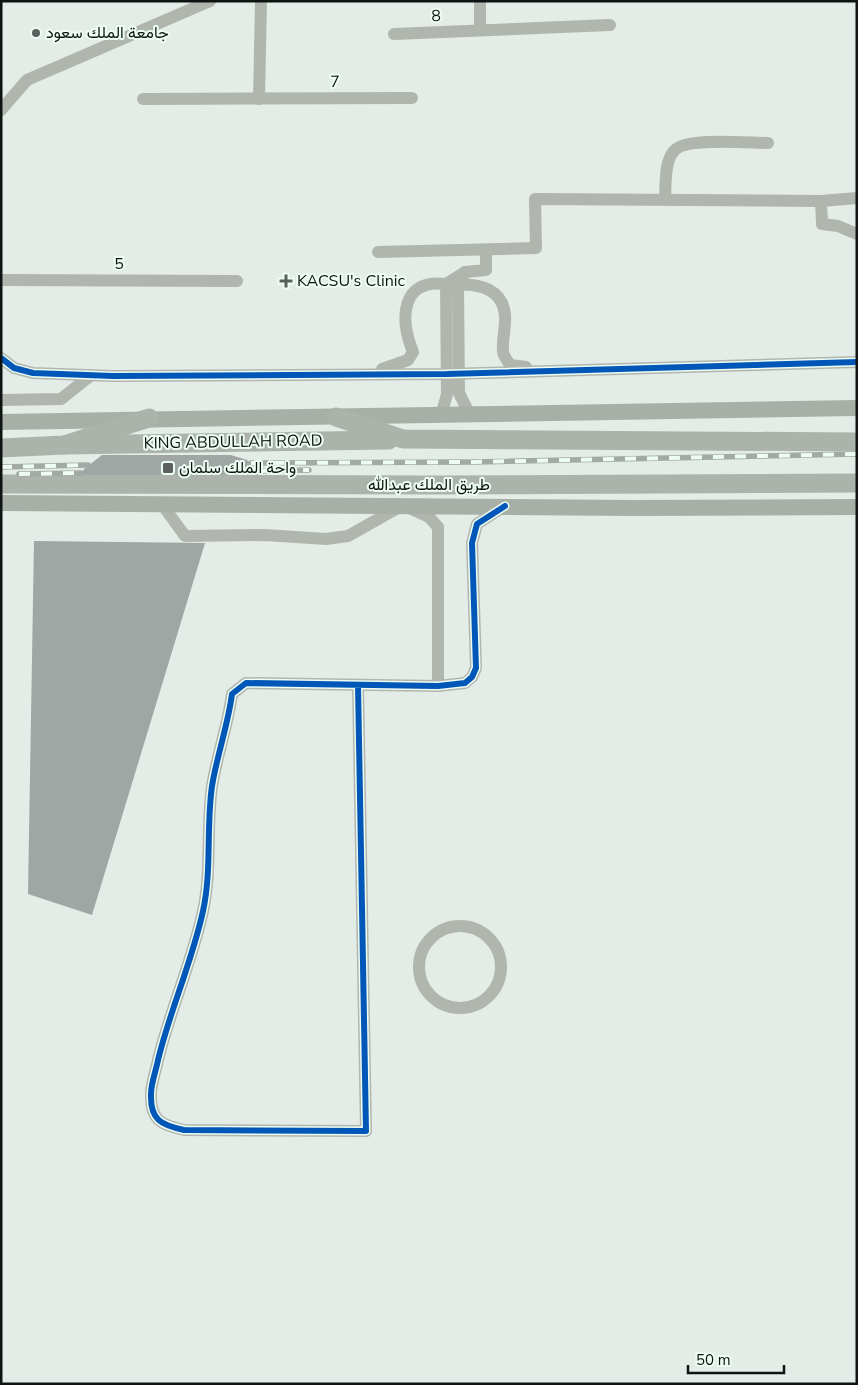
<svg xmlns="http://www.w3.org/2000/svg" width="858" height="1385" viewBox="0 0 858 1385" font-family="'Nunito Sans',Vazirmatn,sans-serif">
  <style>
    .building { fill: #9fa6a3 }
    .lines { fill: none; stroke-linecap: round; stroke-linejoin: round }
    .minor { stroke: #b0b6ae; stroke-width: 12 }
    .major { stroke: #a8afa6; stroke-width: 16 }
    .highway { stroke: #acb3ab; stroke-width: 19 }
    .rail-casing { stroke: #a3a9a4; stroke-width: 5.5 }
    .rail { stroke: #edfdf4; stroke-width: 4; stroke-dasharray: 11; stroke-linecap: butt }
    .cycleway-casing { stroke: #edfdf4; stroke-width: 9 }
    .cycleway { stroke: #0057b8; stroke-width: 6 }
    .poi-dot { fill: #5a605d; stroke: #edfdf4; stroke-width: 2 }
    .labels { text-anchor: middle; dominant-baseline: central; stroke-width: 4; stroke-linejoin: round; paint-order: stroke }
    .street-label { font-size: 16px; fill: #0f1412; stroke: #edfdf4 }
    .poi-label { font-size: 16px; fill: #0f1412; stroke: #edfdf4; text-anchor: start }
  </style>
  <rect width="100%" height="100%" fill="#e4ece7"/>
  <!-- building -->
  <g class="building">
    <polygon points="102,455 231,455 247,460 258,470 259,475 257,478 80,476 84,469"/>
    <polygon points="34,541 205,543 92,915 28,894"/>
  </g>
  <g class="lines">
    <!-- minor -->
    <g class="minor">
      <polyline points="480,1 480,30"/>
      <polyline points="394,34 610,25"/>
      <polyline points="143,99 412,98"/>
      <polyline points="259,99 261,1"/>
      <polyline points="1,110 27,80 210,1"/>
      <polyline points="857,198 821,201 822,224 838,226 857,234"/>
      <path d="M665,199C666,185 664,160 675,150C687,137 748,143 768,143"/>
      <polyline points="378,252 536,248 535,199 821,201"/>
      <polyline points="465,272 486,270 486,250"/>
      <polyline points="1,280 237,281"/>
      <path d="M458,285C480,283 503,290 505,315C506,327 502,340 503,351C503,356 508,361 510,365L526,367"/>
      <polyline points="1,358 14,368 33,373 113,376 447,374 857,362"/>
      <path d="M382,369L408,360L413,352C400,320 400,278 446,284L465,272L458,285L459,393L470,415"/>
      <polyline points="1,400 61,399 90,376"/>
      <polyline points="441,416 447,394 446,284"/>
      <polyline points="161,503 185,536 265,535 326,539 348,536 403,505 429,517 438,527 438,686"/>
      <path d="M358,685L366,1131L184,1130C161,1125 150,1120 151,1094C151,1083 156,1071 158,1060C170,1010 192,962 203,911C212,870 206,828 212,786C217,755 228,725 232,694L246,683L438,686L465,683L472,677L476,668L472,543L477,524L503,507"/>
      <circle cx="460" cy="967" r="41"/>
    </g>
    <!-- major -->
    <g class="major">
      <polyline points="1,422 857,408"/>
      <polyline points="1,503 633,508 857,507"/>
    </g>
    <!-- highway -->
    <g class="highway">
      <polyline points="336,417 403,439 857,442"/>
      <polyline points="64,445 389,440"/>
      <polyline points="1,448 64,445 149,418"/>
      <polyline points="1,484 438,485 857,483"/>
    </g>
    <!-- rail casing -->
    <g class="rail-casing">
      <g id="rail">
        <polyline points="251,463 474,462 857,454"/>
        <polyline points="1,467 88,465"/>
        <polyline points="259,471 309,470"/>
        <polyline points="19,474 81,473"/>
      </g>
    </g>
    <!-- rail -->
    <use href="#rail" class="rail"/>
    <!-- cycleway casing -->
    <g class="cycleway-casing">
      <g id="cycleway">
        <polyline points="1,358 14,368 33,373 113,376 447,374 857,362"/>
        <path d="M358,685L366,1131L184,1130C161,1125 150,1120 151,1094C151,1083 156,1071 158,1060C170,1010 192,962 203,911C212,870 206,828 212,786C217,755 228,725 232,694L246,683L438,686L465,683L472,677L476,668L472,543L477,524L505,506"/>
      </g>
    </g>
    <!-- cycleway -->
    <use href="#cycleway" class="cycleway"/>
  </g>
  <!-- markers -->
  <g class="poi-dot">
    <circle cx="36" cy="33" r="5"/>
    <path d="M283.5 273.5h5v5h5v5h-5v5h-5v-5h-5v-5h5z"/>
    <rect x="162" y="462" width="12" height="12" rx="2.5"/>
  </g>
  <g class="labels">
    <!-- street labels -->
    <g class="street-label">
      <text transform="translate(436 16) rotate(-2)">8</text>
      <text transform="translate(335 82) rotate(-1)">7</text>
      <text x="119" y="264">5</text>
      <text transform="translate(233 442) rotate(-1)">KING ABDULLAH ROAD</text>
      <text x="429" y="485">طريق الملك عبدالله</text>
    </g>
    <!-- poi labels -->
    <g class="poi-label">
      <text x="46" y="33">جامعة الملك سعود</text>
      <text x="297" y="281">KACSU's Clinic</text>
      <text x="179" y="468">واحة الملك سلمان</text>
    </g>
  </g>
  <!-- border -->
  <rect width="858" height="1385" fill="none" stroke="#0f1412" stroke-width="5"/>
  <!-- scale -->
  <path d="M688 1365v8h96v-8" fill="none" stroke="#0f1412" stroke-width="2.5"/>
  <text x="696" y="1365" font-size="15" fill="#0f1412" stroke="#edfdf4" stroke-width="4" paint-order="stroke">50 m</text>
</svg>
